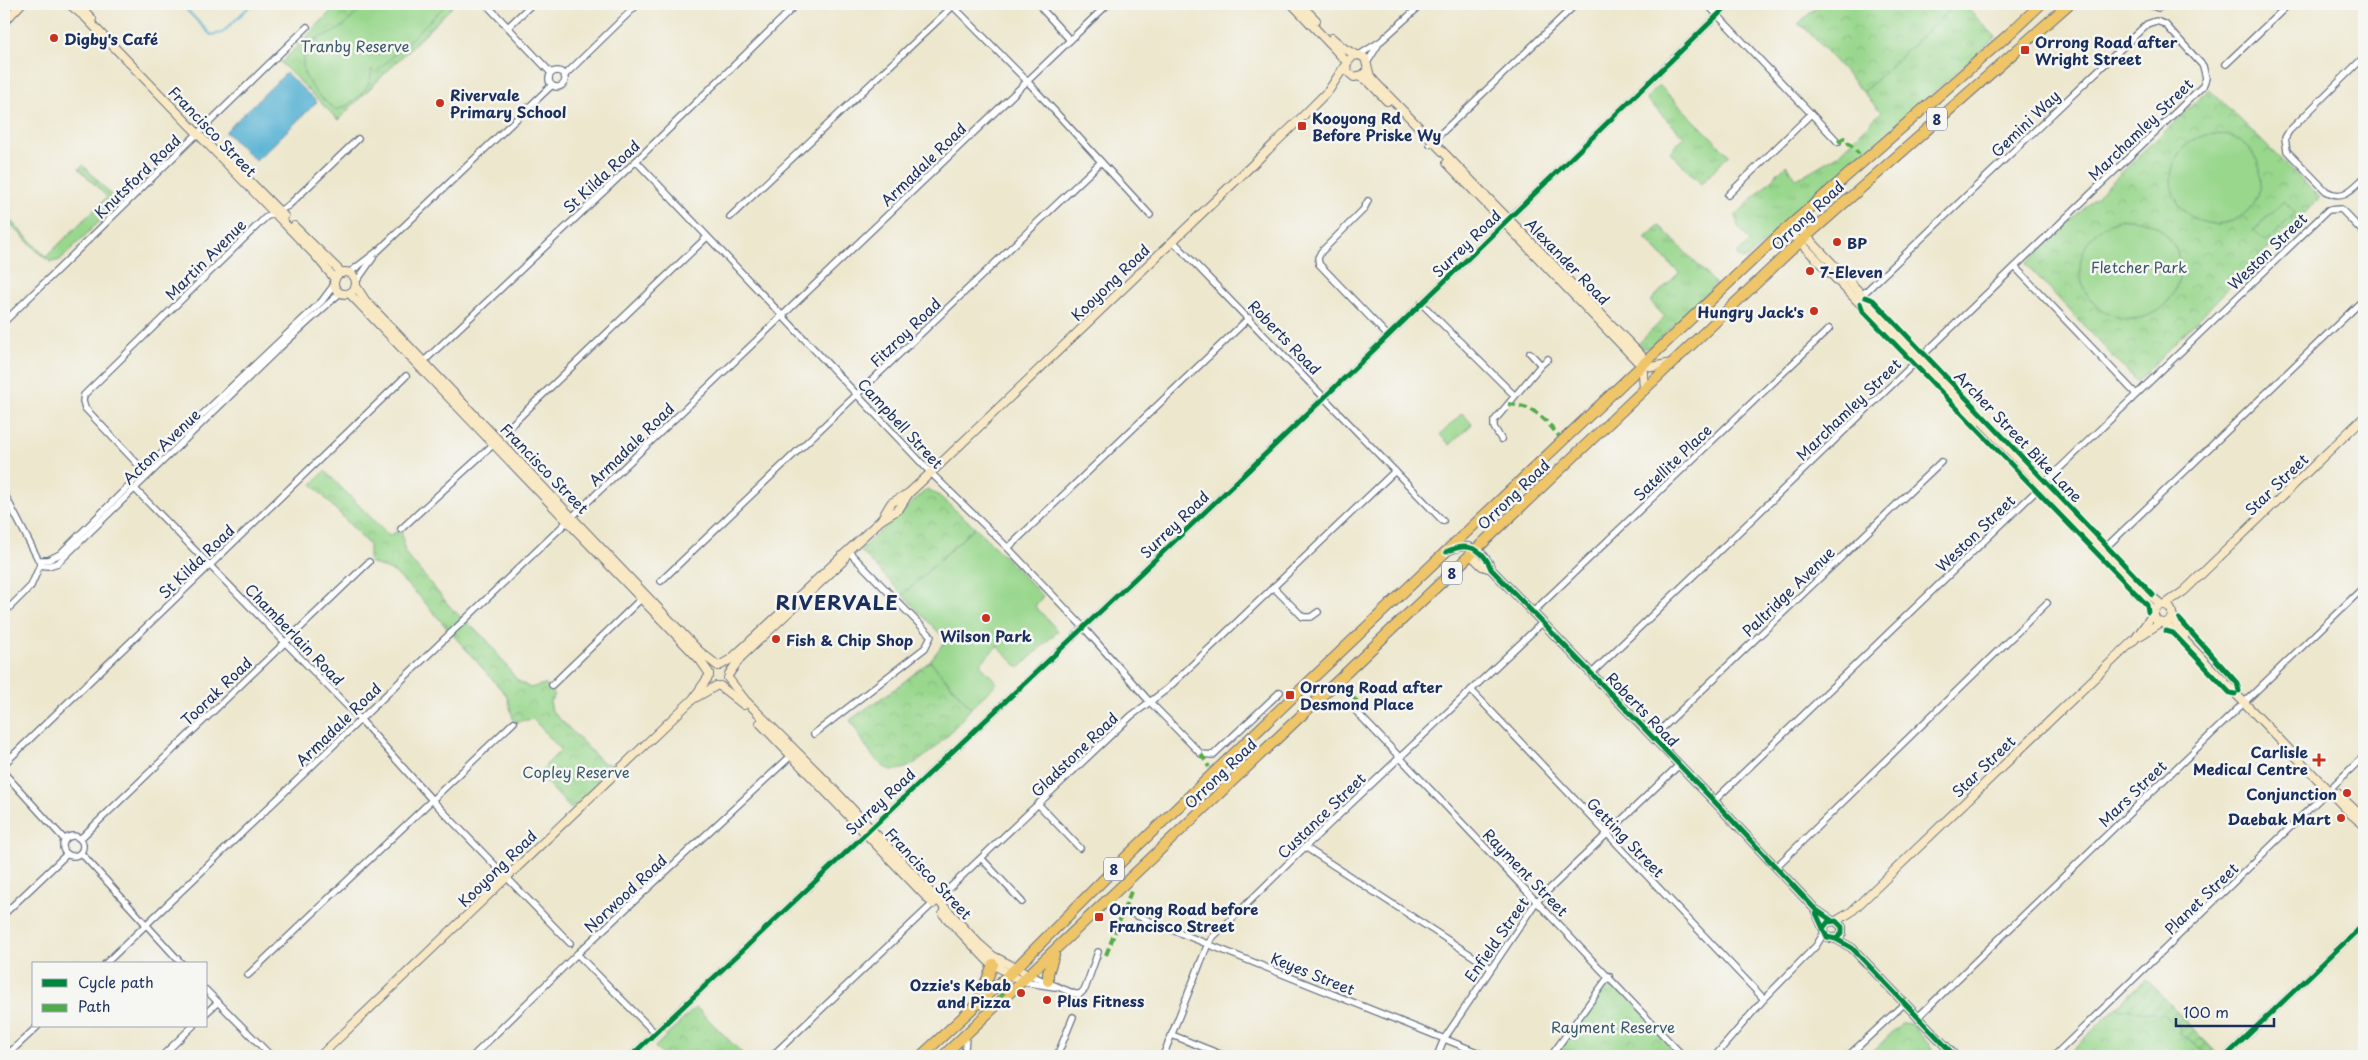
<svg xmlns="http://www.w3.org/2000/svg" width="2368" height="1060" viewBox="0 0 2368 1060" font-family="'Playpen Sans',sans-serif">
  <style>
    .grass { fill: url(#grass-tufts); stroke: #5a8376 }
    .park { fill: url(#park-crowns); stroke: #5a8376 }
    .garden { fill: url(#garden-furrows); stroke: #5a8376 }
    .pitch { fill: #99d78d; stroke: #5a8376 }
    .water { fill: #55b1d3; stroke: #387098 }
    .lines { fill: none; stroke-linecap: round; stroke-linejoin: round }
    .stream { stroke: #55b1d3; stroke-width: 2 }
    .street-casing { stroke: #646f85; stroke-width: 8 }
    .secondary-casing { stroke: #646f85; stroke-width: 10 }
    .highway-casing { stroke: #646f85; stroke-width: 12 }
    .street { stroke: #fff; stroke-width: 5.5 }
    .secondary { stroke: #f8e8c3; stroke-width: 8 }
    .highway { stroke: #eec569; stroke-width: 10 }
    .quiet { stroke: #52ab49; stroke-width: 4; stroke-dasharray: 8 4; stroke-linecap: butt }
    .cycleway-casing { stroke: #f6f6f2; stroke-width: 8 }
    .cycleway { stroke: #00873e; stroke-width: 5 }
    .poi-dot { fill: #c8321e; stroke: #f6f6f2; stroke-width: 2 }
    .labels { text-anchor: middle; dominant-baseline: central; stroke-width: 5; stroke-linejoin: round; paint-order: stroke }
    .shield { fill: #f6f6f2; stroke: #5d6b8a; stroke-width: 1 }
    .shield-label { font-size: 14px; font-weight: bold; fill: #1b2f5e }
    .poi-label { font-size: 15px; font-weight: bold; fill: #1b2f5e; stroke: #f6f6f2; text-anchor: start }
    .park-label { font-size: 15px; fill: #3a596a; stroke: #f6f6f2 }
    .street-label { font-size: 15px; fill: #1b2f5e; stroke: #f6f6f2 }
    .district-label { font-size: 20px; font-weight: bold; letter-spacing: 1px; fill: #1b2f5e; stroke: #f6f6f2 }
  </style>
  <defs>
    <pattern id="grass-tufts" width="24" height="20" patternUnits="userSpaceOnUse" patternTransform="scale(1.25)"><rect width="24" height="20" fill="#99d78d"/><path d="M3 7l-1-3M5 7V3M7 7l1-3M15 17l-1-3M17 17v-4M19 17l1-3" fill="none" stroke="#83b97c"/></pattern>
    <pattern id="park-crowns" width="20" height="18" patternUnits="userSpaceOnUse" patternTransform="scale(1.25)"><rect width="20" height="18" fill="#99d78d"/><path d="M2 6a3 3 0 1 1 6 0M12 15a3 3 0 1 1 6 0" fill="none" stroke="#83b97c"/></pattern>
    <pattern id="garden-furrows" width="10" height="10" patternUnits="userSpaceOnUse" patternTransform="scale(1.25)"><rect width="10" height="10" fill="#99d78d"/><path d="M-1 1l2-2M0 10L10 0M9 11l2-2" fill="none" stroke="#83b97c"/></pattern>
  </defs>
  <rect width="100%" height="100%" fill="#f6f6f2"/>
  <filter id="ink" filterUnits="userSpaceOnUse"><feTurbulence type="fractalNoise" baseFrequency=".02" numOctaves="2"/><feDisplacementMap in="SourceGraphic" scale="10" xChannelSelector="R" yChannelSelector="G"/><feConvolveMatrix kernelMatrix="1 2 1 2 8 2 1 2 1" color-interpolation-filters="sRGB"/></filter>
  <filter id="wash" filterUnits="userSpaceOnUse"><feTurbulence type="fractalNoise" baseFrequency=".0096" numOctaves="4" result="noise"/><feDisplacementMap in="SourceGraphic" scale="20" xChannelSelector="R" yChannelSelector="G"/><feGaussianBlur stdDeviation="1.12" result="paint"/><feColorMatrix in="noise" values="0 0 0 0 0 0 0 0 0 0 0 0 0 0 0 0 0 1.4 0 .05"/><feComposite in="paint" operator="in"/></filter>
  <g filter="url(#wash)">
    <rect width="100%" height="100%" fill="#ede7cd"/>
    <!-- grass -->
    <g class="grass">
      <polygon points="1956,4 1963,4 1996,37 1748,258 1742,259 1738,257 1737,254 1750,241 1738,227 1736,215 1786,165 1797,179 1838,155 1881,112 1863,92"/>
      <polygon points="1659,85 1729,155 1701,184 1670,152 1684,137 1646,99"/>
      <polygon points="83,165 114,198 119,195 121,200 118,202 112,201 110,205 111,208 109,212 60,260 52,262 42,256 4,217 4,208 4,214 5,208 12,211 6,216 46,257 107,197 79,169"/>
      <polygon points="1659,225 1716,284 1652,346 1642,349 1637,345 1665,317 1650,301 1679,273 1645,238"/>
    </g>
    <!-- park -->
    <g class="park">
      <polygon points="338,4 455,4 338,120 281,63"/>
      <polygon points="1820,4 1956,4 1863,92 1807,30 1798,24"/>
      <polygon points="2209,89 2320,198 2257,259 2137,382 2026,264"/>
      <polygon points="325,471 389,536 401,529 405,553 451,608 487,640 517,680 530,688 545,684 555,696 550,701 552,711 603,763 612,764 616,766 571,809 538,773 561,750 533,719 514,722 507,696 419,596 394,572 369,562 369,545 312,484"/>
      <polygon points="927,489 938,495 975,527 903,595 860,550"/>
      <path d="M930,661L971,708C956,726 910,784 884,767C869,757 860,734 850,720L896,688Z"/>
      <polygon points="1609,976 1683,1056 1556,1056"/>
      <polygon points="2146,979 2216,1053 2213,1056 2066,1056"/>
      <polygon points="696,1007 745,1056 663,1056 655,1047"/>
      <polygon points="1902,1023 1911,1024 1939,1056 1868,1056"/>
    </g>
    <!-- garden -->
    <polygon class="garden" points="2146,979 2216,1053 2213,1056 2208,1056 2193,1042 2179,1033 2179,1024 2172,1023 2165,1015 2116,1008"/>
    <!-- pitch -->
    <g class="pitch">
      <path d="M366,4H426L429,8L434,4H443L445,6L375,73L371,69C374,87 352,106 336,110C316,95 289,69 311,44C318,36 330,35 338,30C348,23 357,12 366,4Z"/>
      <circle cx="2216" cy="179" r="45"/>
      <polygon points="2284,201 2295,213 2266,242 2254,230"/>
      <circle cx="2130" cy="269" r="50"/>
      <polygon points="1462,413 1472,424 1450,445 1440,435"/>
      <polygon points="975,527 1043,596 1035,606 1058,631 1019,668 997,646 980,664 997,683 971,708 930,661 946,640 903,595"/>
    </g>
    <!-- water -->
    <polygon class="water" points="286,73 317,102 256,161 225,132"/>
    <g class="lines">
      <!-- stream -->
      <polyline class="stream" points="181,4 211,35 222,33 252,4"/>
    </g>
  </g>
  <g filter="url(#ink)">
    <g class="lines">
      <!-- street casing -->
      <g class="street-casing">
        <g id="street">
          <polyline points="486,4 551,73"/>
          <polyline points="951,4 1027,81 1150,215"/>
          <polyline points="1707,4 1838,142"/>
          <polyline points="2147,4 2158,8 2168,4"/>
          <polyline points="1042,9 1070,40"/>
          <polyline points="508,27 532,4"/>
          <polyline points="1359,55 1381,41 1422,4"/>
          <path d="M2364,57L2289,131L2285,138L2287,151L2326,191C2343,201 2352,189 2364,178"/>
          <polyline points="1367,63 1378,45"/>
          <polyline points="2226,64 2289,4"/>
          <circle cx="557" cy="79" r="8"/>
          <polyline points="565,75 638,4"/>
          <polyline points="1430,144 1576,4"/>
          <polyline points="636,161 931,473 1008,548 1084,628 1149,701 1201,754 1213,755 1280,692"/>
          <polyline points="1728,195 1811,114"/>
          <polyline points="1368,201 1363,210 1321,252 1318,258 1319,264 1388,336"/>
          <polyline points="730,217 953,6"/>
          <polyline points="1173,241 1443,521"/>
          <polyline points="2015,267 2136,394"/>
          <polyline points="349,273 379,250 551,86"/>
          <polyline points="356,282 373,258"/>
          <polyline points="1421,303 1514,395"/>
          <polyline points="4,322 307,27"/>
          <polyline points="421,364 636,161 797,4"/>
          <polyline points="1541,365 1548,359"/>
          <polyline points="507,429 707,237"/>
          <polyline points="1501,439 1494,427 1494,421 1541,365 1530,353"/>
          <polyline points="148,475 85,408 83,401 84,395 266,217 288,206 358,139"/>
          <polyline points="135,489 360,719 432,800 570,943"/>
          <polyline points="4,493 40,563"/>
          <polyline points="401,529 496,442"/>
          <polyline points="1008,548 1249,318"/>
          <polyline points="2102,551 2364,299"/>
          <polyline points="39,560 48,560 60,554 168,447 322,301 334,285"/>
          <polyline points="40,565 48,566 58,563 275,352 340,293"/>
          <polyline points="661,581 1101,162"/>
          <polyline points="1273,587 1303,617 1311,617 1318,612"/>
          <polyline points="1533,612 1829,329"/>
          <polyline points="4,613 31,586 40,565"/>
          <polyline points="1591,674 2203,86 2206,78 2203,66 2165,24 2156,21 2147,24 1860,297"/>
          <polyline points="552,685 643,597"/>
          <polyline points="1471,690 1764,999"/>
          <polyline points="1351,706 1683,1056"/>
          <polyline points="814,734 925,648 931,636 848,551"/>
          <polyline points="1653,737 1941,462"/>
          <polyline points="4,764 406,376"/>
          <polyline points="4,773 65,840"/>
          <polyline points="1714,801 2328,210 2341,209 2364,233"/>
          <polyline points="1039,805 1080,848"/>
          <circle cx="73" cy="846" r="10"/>
          <polyline points="80,839 369,562"/>
          <polyline points="1305,847 1491,968"/>
          <polyline points="81,853 182,964"/>
          <polyline points="982,859 1022,902"/>
          <polyline points="1776,867 2047,603"/>
          <polyline points="1130,913 1487,1056"/>
          <polyline points="4,914 67,854"/>
          <polyline points="577,954 655,1033"/>
          <polyline points="105,964 1108,4"/>
          <polyline points="248,975 514,722"/>
          <polyline points="1030,975 1075,994 1080,994 1085,989 1098,952"/>
          <polyline points="1023,982 1055,987"/>
          <polyline points="206,990 271,1056"/>
          <polyline points="206,1013 218,1002"/>
          <polyline points="1918,1017 2364,587"/>
          <polyline points="1172,1035 1225,1056"/>
          <polyline points="966,1037 965,1049 971,1056"/>
          <polyline points="6,1056 38,1026"/>
          <polyline points="162,1056 193,1026"/>
          <polyline points="473,1056 577,954 793,754"/>
          <path d="M631,1056C782,911 935,769 1086,625C1303,420 1516,212 1729,4"/>
          <polyline points="772,1056 1131,716 1167,689 1395,471"/>
          <polyline points="1057,1056 1073,1017"/>
          <polyline points="1163,1056 1208,944 1213,937 1305,847 1542,623"/>
          <polyline points="1437,1056 1444,1039 1536,902 1679,765"/>
          <polyline points="1551,1056 1609,976"/>
          <polyline points="1715,1056 1764,999 1816,946 1824,933"/>
          <polyline points="1848,1056 1905,1003"/>
          <polyline points="2054,1056 2364,756"/>
          <polyline points="2226,1056 2364,924"/>
        </g>
      </g>
      <!-- secondary casing -->
      <g class="secondary-casing">
        <g id="secondary">
          <polyline points="69,4 86,18 315,255 335,279"/>
          <polyline points="78,4 92,19"/>
          <polyline points="1292,4 1347,62"/>
          <polyline points="1300,4 1316,20"/>
          <polyline points="4,22 21,4"/>
          <polyline points="1332,38 1345,49 1356,55"/>
          <polyline points="1368,69 1363,75 1354,77 1347,71 1346,64 1353,56 1359,55 1365,58 1370,76 1375,82 1642,356 1644,391"/>
          <polyline points="1360,77 1369,82 1387,101"/>
          <polyline points="224,155 284,216"/>
          <polyline points="1447,163 1637,361 1652,367 1672,363"/>
          <polyline points="1793,222 2135,583 2162,605"/>
          <polyline points="294,226 342,273"/>
          <polyline points="1786,228 1976,422"/>
          <circle cx="345" cy="283" r="11"/>
          <polyline points="356,286 365,300 699,651 718,666"/>
          <polyline points="350,294 700,660 709,673"/>
          <polyline points="881,520 891,503 909,493 937,467 1296,123 1329,90 1346,64"/>
          <path d="M1450,550C1469,541 1484,550 1491,569L1714,801L1815,909L1831,920"/>
          <polyline points="1471,555 1482,566 1491,569"/>
          <polyline points="2135,591 2155,611"/>
          <circle cx="2163" cy="614" r="9"/>
          <polyline points="2164,605 2184,591 2364,417"/>
          <polyline points="2173,616 2175,622 2185,635"/>
          <polyline points="2165,624 2186,642 2352,815 2364,825"/>
          <polyline points="2141,635 2160,623"/>
          <polyline points="719,666 731,659 881,520 899,509 909,493"/>
          <polyline points="729,674 741,657 843,561 847,553"/>
          <polyline points="728,678 745,700 826,781 978,943 993,956 1030,975"/>
          <polyline points="720,686 744,705"/>
          <polyline points="695,698 716,686"/>
          <polyline points="760,723 933,904"/>
          <polyline points="2337,793 2356,811 2360,820"/>
          <polyline points="1816,912 1827,937 1836,939 1842,933 1842,927 1836,921 1828,922 1824,927"/>
          <polyline points="943,914 988,961 1023,982"/>
          <polyline points="1836,921 1851,912 2135,639 2154,613"/>
          <polyline points="1836,939 1852,948 1955,1056"/>
          <polyline points="320,1056 693,699 709,676"/>
        </g>
      </g>
      <!-- highway casing -->
      <g class="highway-casing">
        <g id="highway">
          <polyline points="1048,981 1048,973 1054,955"/>
          <polyline points="979,1000 993,964"/>
          <polyline points="921,1056 1016,968 1128,855 1294,696 1779,235 2008,35 2041,4"/>
          <polyline points="943,1056 1791,250 2069,4"/>
        </g>
      </g>
      <!-- street -->
      <use href="#street" class="street"/>
      <!-- secondary -->
      <use href="#secondary" class="secondary"/>
      <!-- highway -->
      <use href="#highway" class="highway"/>
      <!-- quiet -->
      <g class="quiet">
        <polyline points="1838,142 1844,138 1859,154"/>
        <path d="M1508,404C1536,407 1542,416 1559,436"/>
        <polyline points="1342,689 1358,702 1355,711"/>
        <polyline points="1201,754 1209,767"/>
        <polyline points="1106,955 1132,889"/>
        <polyline points="1000,997 1004,992"/>
        <polyline points="1007,1004 1009,1007"/>
      </g>
      <!-- cycleway casing -->
      <g class="cycleway-casing">
        <g id="cycleway">
          <polyline points="1865,297 1873,300 2153,595"/>
          <polyline points="1860,303 1863,311 2147,605 2148,612"/>
          <path d="M1446,552C1466,542 1483,547 1491,569L1714,801L1815,909L1831,920"/>
          <polyline points="2179,619 2237,683 2239,691"/>
          <polyline points="2166,631 2173,633 2230,693 2235,694"/>
          <polyline points="1816,913 1827,937 1836,939 1842,933 1842,927 1836,921 1828,922 1824,927"/>
          <polyline points="1836,939 1852,948 1955,1056"/>
          <path d="M631,1056C782,911 935,769 1086,625C1303,420 1516,212 1729,4"/>
          <polyline points="2226,1056 2364,924"/>
        </g>
      </g>
      <!-- cycleway -->
      <use href="#cycleway" class="cycleway"/>
    </g>
  </g>
  <!-- markers -->
  <g class="poi-dot">
    <circle cx="54" cy="38" r="5"/>
    <rect x="2020" y="45" width="10" height="10" rx="2.5"/>
    <circle cx="440" cy="103" r="5"/>
    <rect x="1297" y="121" width="10" height="10" rx="2.5"/>
    <circle cx="1837" cy="242" r="5"/>
    <circle cx="1810" cy="271" r="5"/>
    <circle cx="1814" cy="311" r="5"/>
    <circle cx="986" cy="618" r="5"/>
    <circle cx="776" cy="639" r="5"/>
    <rect x="1285" y="690" width="10" height="10" rx="2.5"/>
    <path d="M2316.5 752.5h5v5h5v5h-5v5h-5v-5h-5v-5h5z"/>
    <circle cx="2347" cy="793" r="5"/>
    <circle cx="2341" cy="818" r="5"/>
    <rect x="1094" y="912" width="10" height="10" rx="2.5"/>
    <circle cx="1021" cy="993" r="5"/>
    <circle cx="1047" cy="1000" r="5"/>
  </g>
  <g class="labels">
    <!-- shield labels -->
    <g class="shield">
      <rect x="1927" y="107.5" width="20" height="23" rx="4"/>
      <rect x="1442" y="561.5" width="20" height="23" rx="4"/>
      <rect x="1104" y="857.5" width="20" height="23" rx="4"/>
    </g>
    <g class="shield-label">
      <text x="1937" y="119">8</text>
      <text x="1452" y="573">8</text>
      <text x="1114" y="869">8</text>
    </g>
    <!-- poi labels -->
    <g class="poi-label">
      <text x="64" y="38">Digby's Café</text>
      <text x="2035" y="41">Orrong Road after<tspan x="2035" dy="17">Wright Street</tspan></text>
      <text x="450" y="94">Rivervale<tspan x="450" dy="17">Primary School</tspan></text>
      <text x="1312" y="117">Kooyong Rd<tspan x="1312" dy="17">Before Priske Wy</tspan></text>
      <text x="1847" y="242">BP</text>
      <text x="1820" y="271">7-Eleven</text>
      <text x="1804" y="311" text-anchor="end">Hungry Jack's</text>
      <text x="986" y="635" text-anchor="middle">Wilson Park</text>
      <text x="786" y="639">Fish &amp; Chip Shop</text>
      <text x="1300" y="686">Orrong Road after<tspan x="1300" dy="17">Desmond Place</tspan></text>
      <text x="2308" y="751" text-anchor="end">Carlisle<tspan x="2308" dy="17">Medical Centre</tspan></text>
      <text x="2337" y="793" text-anchor="end">Conjunction</text>
      <text x="2331" y="818" text-anchor="end">Daebak Mart</text>
      <text x="1109" y="908">Orrong Road before<tspan x="1109" dy="17">Francisco Street</tspan></text>
      <text x="1011" y="984" text-anchor="end">Ozzie's Kebab<tspan x="1011" dy="17">and Pizza</tspan></text>
      <text x="1057" y="1000">Plus Fitness</text>
    </g>
    <!-- park labels -->
    <g class="park-label">
      <text x="355" y="45">Tranby Reserve</text>
      <text x="2139" y="266">Fletcher Park</text>
      <text x="576" y="771">Copley Reserve</text>
      <text x="1613" y="1026">Rayment Reserve</text>
    </g>
    <!-- street labels -->
    <g class="street-label">
      <text transform="translate(2025 123) rotate(-44)">Gemini Way</text>
      <text transform="translate(2140 129) rotate(-44)">Marchamley Street</text>
      <text transform="translate(213 131) rotate(46)">Francisco Street</text>
      <text transform="translate(923 164) rotate(-44)">Armadale Road</text>
      <text transform="translate(137 176) rotate(-44)">Knutsford Road</text>
      <text transform="translate(601 176) rotate(-43)">St Kilda Road</text>
      <text transform="translate(1807 215) rotate(-43)">Orrong Road</text>
      <text transform="translate(1466 243) rotate(-44)">Surrey Road</text>
      <text transform="translate(2267 251) rotate(-44)">Weston Street</text>
      <text transform="translate(205 259) rotate(-45)">Martin Avenue</text>
      <text transform="translate(1568 261) rotate(46)">Alexander Road</text>
      <text transform="translate(1110 282) rotate(-44)">Kooyong Road</text>
      <text transform="translate(905 332) rotate(-44)">Fitzroy Road</text>
      <text transform="translate(1285 337) rotate(46)">Roberts Road</text>
      <text transform="translate(1848 409) rotate(-44)">Marchamley Street</text>
      <text transform="translate(901 423) rotate(47)">Campbell Street</text>
      <text transform="translate(2019 436) rotate(46)">Archer Street Bike Lane</text>
      <text transform="translate(631 444) rotate(-44)">Armadale Road</text>
      <text transform="translate(161 446) rotate(-44)">Acton Avenue</text>
      <text transform="translate(1672 462) rotate(-44)">Satellite Place</text>
      <text transform="translate(545 468) rotate(46)">Francisco Street</text>
      <text transform="translate(2276 484) rotate(-44)">Star Street</text>
      <text transform="translate(1513 494) rotate(-44)">Orrong Road</text>
      <text transform="translate(1174 524) rotate(-44)">Surrey Road</text>
      <text transform="translate(1975 533) rotate(-44)">Weston Street</text>
      <text transform="translate(196 561) rotate(-44)">St Kilda Road</text>
      <text transform="translate(1788 591) rotate(-44)">Paltridge Avenue</text>
      <text transform="translate(295 634) rotate(46)">Chamberlain Road</text>
      <text transform="translate(216 691) rotate(-44)">Toorak Road</text>
      <text transform="translate(1643 709) rotate(46)">Roberts Road</text>
      <text transform="translate(338 724) rotate(-44)">Armadale Road</text>
      <text transform="translate(1074 754) rotate(-44)">Gladstone Road</text>
      <text transform="translate(1983 766) rotate(-44)">Star Street</text>
      <text transform="translate(1220 773) rotate(-44)">Orrong Road</text>
      <text transform="translate(2132 793) rotate(-44)">Mars Street</text>
      <text transform="translate(880 801) rotate(-43)">Surrey Road</text>
      <text transform="translate(1321 815) rotate(-44)">Custance Street</text>
      <text transform="translate(1626 837) rotate(46)">Getting Street</text>
      <text transform="translate(497 868) rotate(-44)">Kooyong Road</text>
      <text transform="translate(1526 872) rotate(46)">Rayment Street</text>
      <text transform="translate(929 873) rotate(47)">Francisco Street</text>
      <text transform="translate(625 893) rotate(-43)">Norwood Road</text>
      <text transform="translate(2201 898) rotate(-44)">Planet Street</text>
      <text transform="translate(1496 939) rotate(-55)">Enfield Street</text>
      <text transform="translate(1313 973) rotate(22)">Keyes Street</text>
    </g>
    <!-- district labels -->
    <g class="district-label">
      <text x="837" y="602">RIVERVALE</text>
    </g>
  </g>
  <!-- margin -->
  <rect width="2368" height="1060" fill="none" stroke="#f6f6f2" stroke-width="20"/>
  <!-- legend -->
  <rect x="32" y="962" width="175" height="65" fill="#f6f6f2" stroke="#9ea6b7"/>
  <rect x="42" y="979" width="25" height="8" fill="#00873e" stroke="#9ea6b7"/>
  <text x="78" y="988" font-size="15" fill="#1b2f5e">Cycle path</text>
  <rect x="42" y="1004" width="25" height="8" fill="#52ab49" stroke="#9ea6b7"/>
  <text x="78" y="1012" font-size="15" fill="#1b2f5e">Path</text>
  <!-- scale -->
  <path d="M2176 1018v8h98v-8" fill="none" stroke="#1b2f5e" stroke-width="2.5"/>
  <text x="2183" y="1018" font-size="15" fill="#1b2f5e" stroke="#f6f6f2" stroke-width="4" paint-order="stroke">100 m</text>
</svg>
